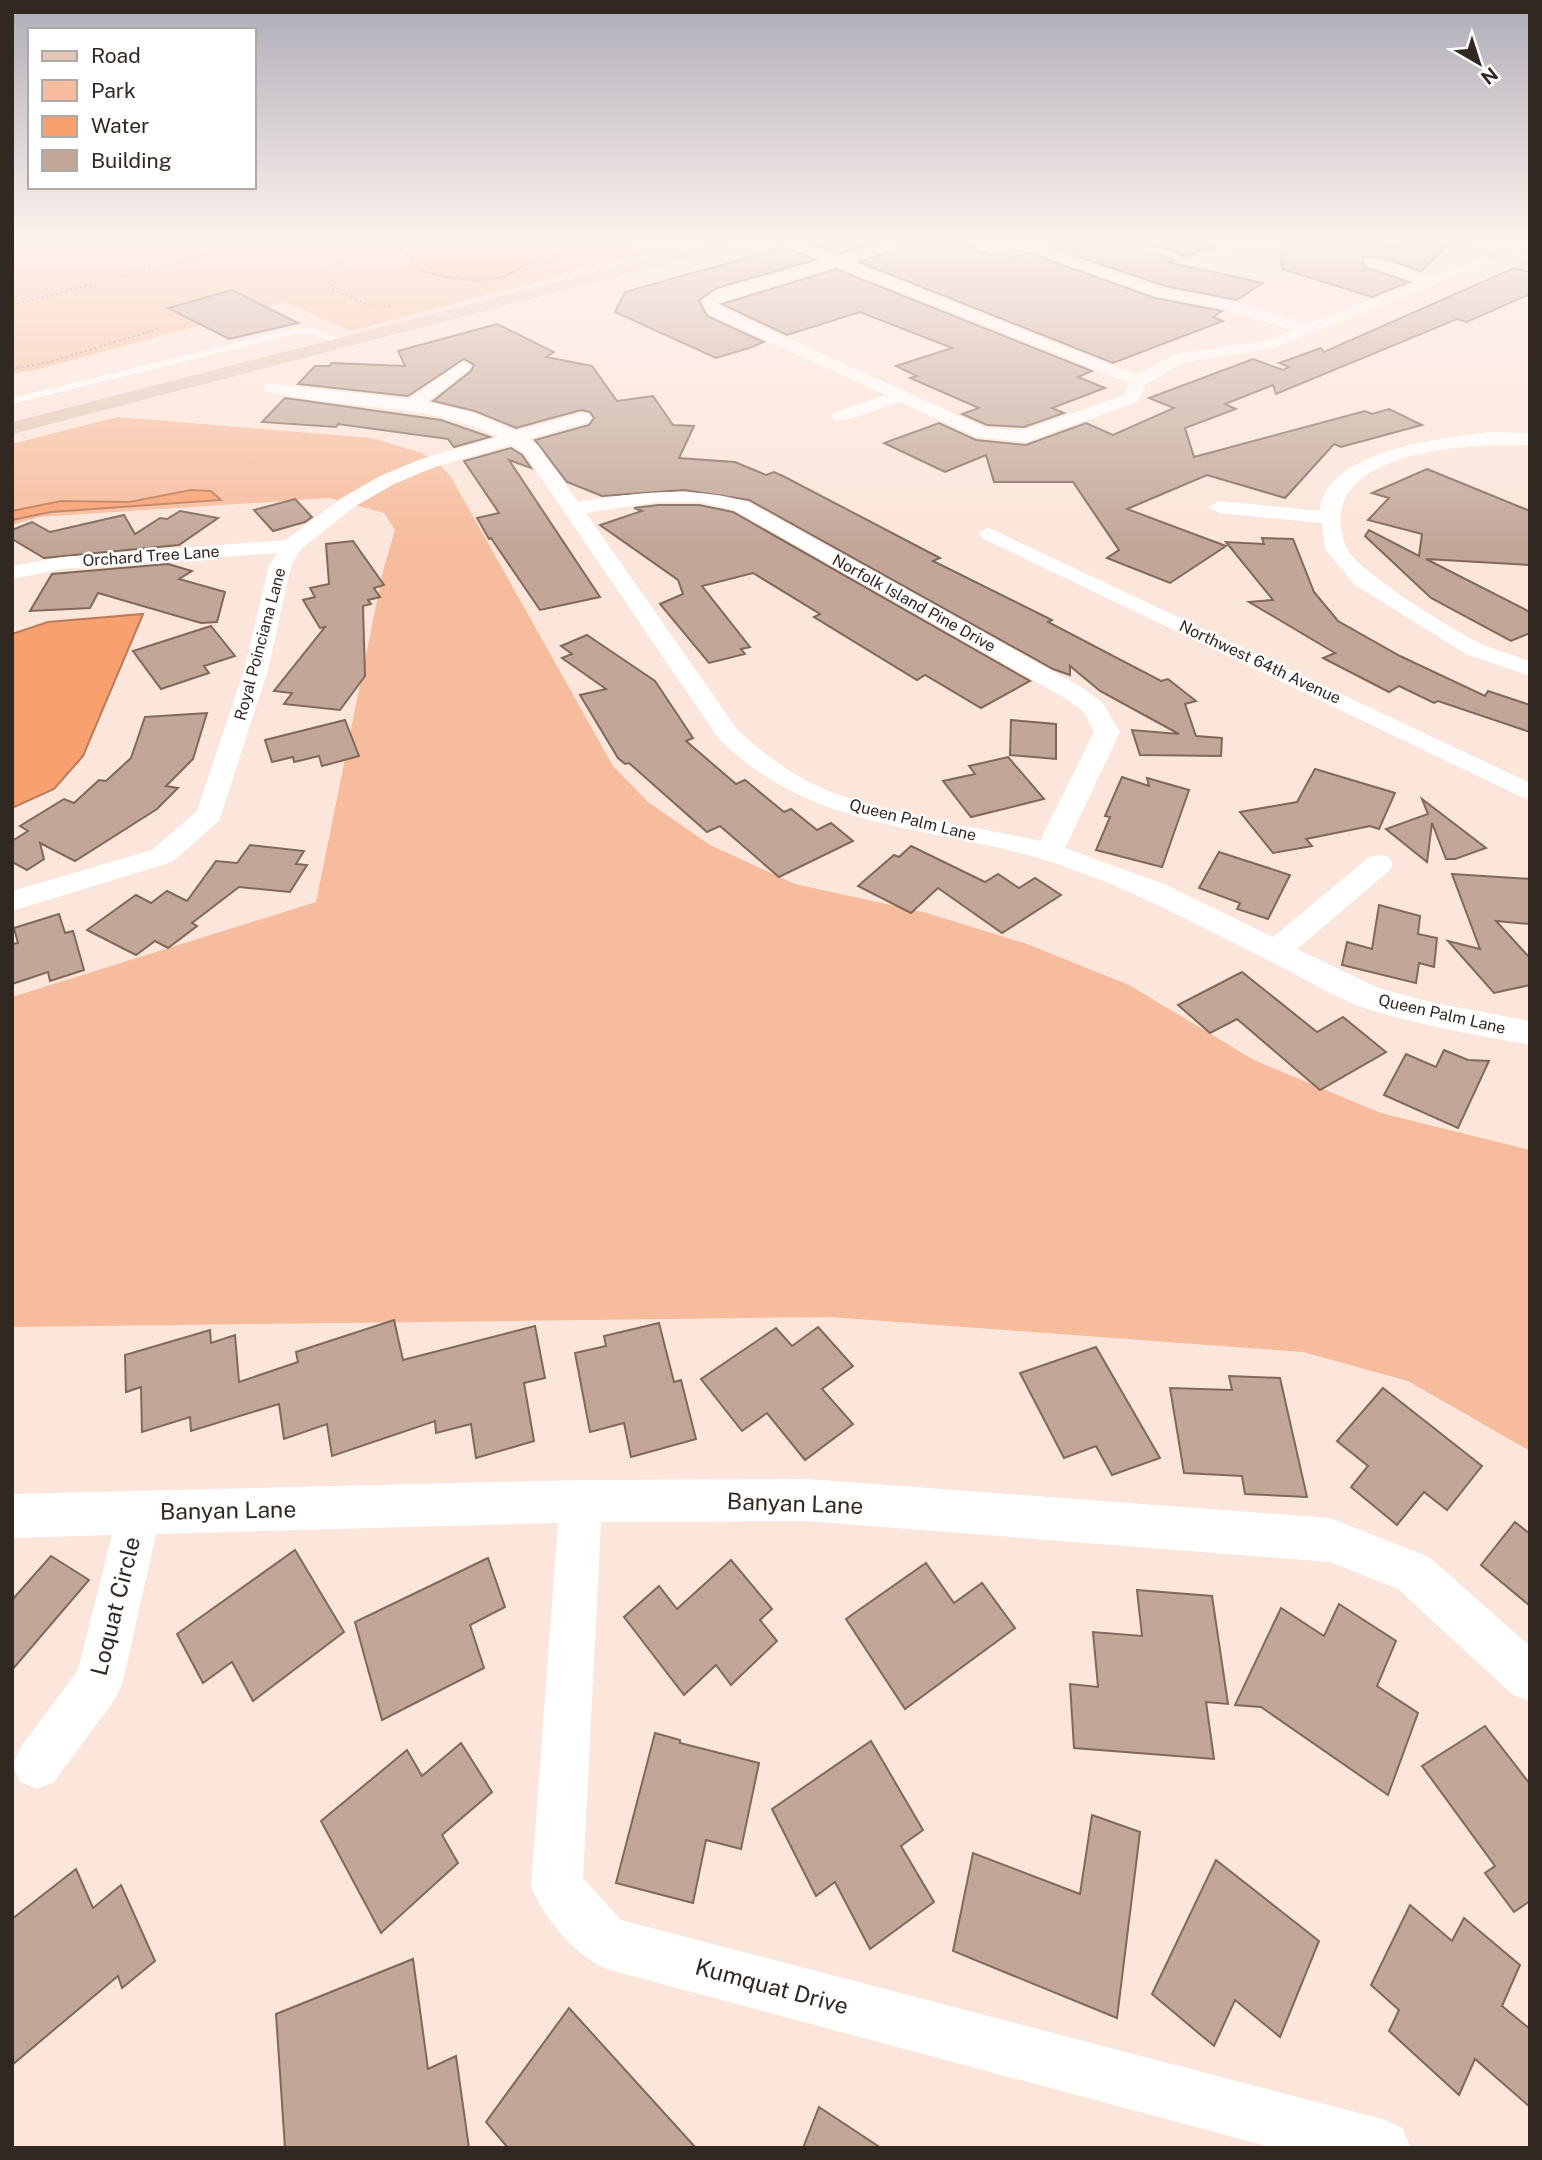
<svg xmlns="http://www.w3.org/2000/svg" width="1542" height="2160" viewBox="0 0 1542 2160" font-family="'Public Sans',sans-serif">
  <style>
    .green { fill: #f7bc9d }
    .water { fill: #f9a070; stroke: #bd7c59; stroke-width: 2 }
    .building { fill: #c2a799; stroke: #81685b; stroke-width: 2 }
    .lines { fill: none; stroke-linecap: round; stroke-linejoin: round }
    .path { stroke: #ab9990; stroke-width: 2; stroke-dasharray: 2.5 2.5; stroke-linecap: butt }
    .lane { fill: #fff; fill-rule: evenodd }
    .street { fill: #fff; fill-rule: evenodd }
    .secondary { fill: #e3c6b7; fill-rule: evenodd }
    .labels { text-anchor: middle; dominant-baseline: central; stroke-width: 5; stroke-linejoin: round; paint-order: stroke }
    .far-street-label { font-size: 16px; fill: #322822; stroke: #fff }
    .near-street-label { font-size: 23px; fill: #322822; stroke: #fff }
  </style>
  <rect width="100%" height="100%" fill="#fce5da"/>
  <!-- green -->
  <g class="green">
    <polygon points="30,242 627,242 637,255 351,331 284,302 40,369 12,374 12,246"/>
    <polygon points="117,417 372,438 422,453 441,466 451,477 613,766 648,802 710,845 795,884 927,913 1027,944 1129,985 1254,1060 1381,1113 1530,1150 1530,1451 1408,1381 1303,1352 830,1317 12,1327 12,997 316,902 383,571 395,530 384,513 329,498 39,517 12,525 12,444"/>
  </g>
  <!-- water -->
  <g class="water">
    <path d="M399,242H538L544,246L540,256C528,263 515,273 502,277C477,284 433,277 411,266L412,257L400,249Z"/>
    <polygon points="191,490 211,491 221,500 51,512 12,520 12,511 61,501 129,502"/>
    <polygon points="143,614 83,756 54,789 12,808 12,634 48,622"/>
  </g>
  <!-- building -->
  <g class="building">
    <polygon points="806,242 882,242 838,254"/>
    <polygon points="916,242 955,242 990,255 998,252 1013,258 1029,253 1155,298 1222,311 1213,317 1223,321 1113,363 859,262"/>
    <polygon points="1068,242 1127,242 1174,260 1167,262 1263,283 1237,300 1165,286 1049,247"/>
    <polygon points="1145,242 1214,242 1214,247 1186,256"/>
    <polygon points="1280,242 1379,242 1391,251 1401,242 1436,242 1444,249 1421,271 1376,256 1363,257 1364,267 1409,282 1372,297 1282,269"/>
    <polygon points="785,247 815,260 717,288 699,300 707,316 764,342 749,348 716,358 615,312 625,292"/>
    <polygon points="1514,268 1530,272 1530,294 1467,322 1457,319 1276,394 1273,385 1225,404 1236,409 1185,428 1194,457 1365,411 1372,414 1389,409 1422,425 1341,447 1334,444 1285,498 1207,475 1127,509 1226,546 1170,583 1107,558 1119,550 1073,482 994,482 986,455 945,472 884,443 939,423 976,440 1026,445 1086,423 1113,435 1174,408 1149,398 1253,359 1283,370 1289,367 1279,363 1321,348 1324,352"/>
    <polygon points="836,269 1092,371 1078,377 1105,388 1052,408 1064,413 1024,427 987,425 962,414 979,408 910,378 917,376 896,366 952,348 860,312 787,335 722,304"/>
    <polygon points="232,290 298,323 229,339 168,308"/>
    <polygon points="497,324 554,352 546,357 592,366 617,401 653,396 673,425 694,426 679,458 735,462 766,475 774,472 783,476 940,558 933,561 1052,620 1048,622 1161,681 1168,679 1196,701 1185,704 1196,736 1222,738 1221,756 1140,755 1132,730 1179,734 1100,691 1070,666 1070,675 1053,669 749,500 684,490 602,496 567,482 535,440 589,425 594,418 590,412 581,410 516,428 475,411 433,401 471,371 474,365 464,359 408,396 298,384 315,366 329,366 332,363 405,366 398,351"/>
    <polygon points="285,398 441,420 490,437 454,447 448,439 338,424 336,427 262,422"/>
    <polygon points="511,448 522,455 531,468 509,460 600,597 540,610 491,538 489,539 477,518 499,513 464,461"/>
    <polygon points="1427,469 1530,511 1530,565 1426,559 1530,612 1530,633 1511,641 1431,598 1365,536 1369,530 1419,556 1422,534 1368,520 1389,498 1372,493"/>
    <polygon points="295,499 312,517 305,522 273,531 254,510"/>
    <polygon points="658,505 699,505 733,512 1030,681 981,708 925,675 917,680 814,617 820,614 753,573 702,586 750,647 741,649 745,654 709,663 660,604 683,594 678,580 600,525 642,511 634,508"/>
    <polygon points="180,511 218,518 179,545 44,558 12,539 12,530 32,522 50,532 124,515 135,534 160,518 167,519"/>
    <polygon points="1262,538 1293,539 1314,592 1338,621 1400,656 1485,696 1488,691 1530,705 1530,732 1438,701 1434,703 1399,686 1389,692 1323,658 1335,653 1249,602 1273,600 1226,542 1264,544"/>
    <polygon points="353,541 384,585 374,588 380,597 368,600 371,604 363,606 365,676 340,710 284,704 292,693 274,691 325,627 320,628 303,600 315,597 310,588 329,584 326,544"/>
    <polygon points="168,564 192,571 179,579 225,592 217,622 201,623 98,593 90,608 30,611 52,574"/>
    <polygon points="211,626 235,656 204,666 209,673 161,689 133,651"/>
    <polygon points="587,635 655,681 693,738 686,741 736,784 745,780 784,812 791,809 817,830 831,823 853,841 779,877 720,826 707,832 629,763 625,764 618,758 580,695 606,689 562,658 572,654 561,646"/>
    <polygon points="207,713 193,759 166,786 178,788 157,809 75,861 40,843 44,859 27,870 12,862 12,841 28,831 20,826 64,799 74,803 99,780 106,781 131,758 145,717"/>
    <polygon points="345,720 359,756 322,766 319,756 294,762 293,757 272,762 265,740"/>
    <polygon points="1011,720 1056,724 1056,759 1010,755"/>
    <polygon points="1008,757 1044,799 971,817 943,781 975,774 969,766"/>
    <polygon points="1315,769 1395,793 1379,829 1370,826 1306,839 1312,846 1273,853 1240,812 1297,802"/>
    <polygon points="1122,777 1149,786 1147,778 1189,790 1162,867 1096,850 1110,817 1105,816"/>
    <polygon points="1422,799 1486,848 1455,859 1446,859 1432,823 1427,862 1386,829 1428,814"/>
    <polygon points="250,845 304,851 296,864 307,865 290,892 239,887 192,923 197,926 168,948 155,941 136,955 87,930 136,895 151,903 167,891 187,901 216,861 237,863"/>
    <polygon points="911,846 985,882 998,874 1019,888 1035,878 1061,895 1002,933 938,888 911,913 858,886 894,855 899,857"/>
    <polygon points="1219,852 1290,875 1268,919 1237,909 1240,903 1199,888"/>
    <polygon points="1452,874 1530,879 1530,924 1496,921 1530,958 1530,985 1494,993 1448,941 1480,949"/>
    <polygon points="1379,905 1420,916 1418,934 1437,938 1434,967 1419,963 1416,983 1342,965 1347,942 1372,949"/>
    <polygon points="59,914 65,933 73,931 84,970 50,981 48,972 12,984 12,944 18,943 14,928"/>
    <polygon points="1242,972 1317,1032 1343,1017 1386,1052 1320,1090 1237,1019 1210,1033 1178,1005"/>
    <polygon points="1444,1050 1468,1060 1489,1061 1458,1128 1384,1095 1406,1054 1436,1067"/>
    <polygon points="394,1320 403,1360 535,1326 545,1378 524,1383 534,1441 476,1458 471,1424 436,1433 435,1421 332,1456 327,1424 284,1439 279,1404 191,1431 190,1417 142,1432 141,1387 126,1392 125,1355 210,1330 211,1343 235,1335 239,1382 298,1362 296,1352"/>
    <polygon points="659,1323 674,1382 681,1380 696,1439 631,1457 624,1423 590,1432 575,1353 606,1346 604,1336"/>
    <polygon points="818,1327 853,1366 822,1389 853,1424 805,1460 767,1413 742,1431 701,1379 776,1328 792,1346"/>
    <polygon points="1096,1347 1160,1458 1112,1475 1096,1446 1064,1458 1020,1373"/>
    <polygon points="1229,1376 1280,1378 1307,1497 1245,1494 1242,1476 1184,1473 1170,1388 1232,1390"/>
    <polygon points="1383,1388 1482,1466 1447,1510 1424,1492 1397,1525 1351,1487 1368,1466 1337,1441"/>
    <polygon points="1515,1522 1530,1534 1530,1606 1481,1565"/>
    <polygon points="295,1550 344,1632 253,1701 232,1662 203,1683 177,1634"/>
    <polygon points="51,1556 89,1580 12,1670 12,1600"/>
    <polygon points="488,1558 505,1607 470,1625 484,1668 382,1720 355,1622"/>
    <polygon points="731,1560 772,1609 760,1620 777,1641 731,1685 716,1665 684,1695 624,1617 659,1586 677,1609"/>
    <polygon points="926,1563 954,1603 982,1583 1015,1628 905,1709 846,1619"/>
    <polygon points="1137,1590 1212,1596 1228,1704 1206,1702 1214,1759 1074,1748 1070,1684 1098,1687 1093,1632 1142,1636"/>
    <polygon points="1339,1604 1396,1641 1377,1686 1418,1713 1388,1795 1261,1707 1235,1705 1281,1608 1324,1636"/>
    <polygon points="1485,1726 1530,1784 1530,1901 1514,1912 1485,1873 1495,1866 1422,1766"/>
    <polygon points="655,1733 680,1740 680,1743 759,1763 741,1849 706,1840 693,1903 616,1883"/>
    <polygon points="871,1741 923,1830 901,1846 934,1902 870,1949 835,1882 816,1896 772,1809"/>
    <polygon points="461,1743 492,1792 442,1835 458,1863 381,1933 321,1821 407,1750 422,1776"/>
    <polygon points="1092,1815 1140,1832 1117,2018 953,1951 973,1853 1080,1894"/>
    <polygon points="1216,1860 1319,1941 1280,2037 1235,2000 1214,2046 1152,1994"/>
    <polygon points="76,1869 93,1908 121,1885 155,1961 122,1988 118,1976 12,2065 12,1919"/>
    <polygon points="1410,1905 1452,1941 1464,1918 1520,1965 1502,2006 1530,2029 1530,2107 1475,2059 1459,2095 1389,2031 1399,2010 1371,1985"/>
    <polygon points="413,1959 428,2069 456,2056 469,2148 285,2148 276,2014"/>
    <polygon points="569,2008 696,2148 508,2148 486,2122"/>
    <polygon points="819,2107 881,2148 803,2148"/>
  </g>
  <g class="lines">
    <!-- path -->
    <g class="path">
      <path d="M356,242C345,255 325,271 333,290L366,304L392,307"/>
      <polyline points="530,271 559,255 561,247 557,242"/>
      <polyline points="12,305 195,258 241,242"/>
      <polyline points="12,369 49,362 158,329"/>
    </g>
    <!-- lane -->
    <g class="lane">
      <path d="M1129,242C1151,242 1176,261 1194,259C1215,257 1232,242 1254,242L1193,264Z"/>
      <polygon points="310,327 349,342 345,345 309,333 291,335 12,404 12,398 291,329"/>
    </g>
    <!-- street -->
    <g class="street">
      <path d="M780,242H799L838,257L891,242H913L851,262L1137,375L1175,354L1265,341L1293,330L1225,309L1156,296L1005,242H1025L1164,289L1227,300L1308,324L1417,282L1365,265V259H1375L1431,277L1506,248L1518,251L1274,348L1185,362L1146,384L1138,402L1026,442L976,437L900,402L847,420H835L832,416L835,412L886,395L708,314L702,301L718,291L823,261ZM836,266L1129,383L1124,395L1024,430L986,428L721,308L718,303Z"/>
      <path d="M463,361L471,366L469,370L427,402L474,413L516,431L582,413L588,414L591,418L588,422L529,439L538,445L578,502C637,493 689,485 748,502L1081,687L1103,703L1120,732L1065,848L1166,885L1273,937L1369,857L1379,855L1389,857L1393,864L1389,871L1297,949L1378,988L1434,1003L1530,1021V1045C1473,1034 1414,1025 1359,1006C1330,995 1302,977 1274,963C1198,925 1123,884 1042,859C924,824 813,831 719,739L524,453L511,445L435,467L394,484L354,507L300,550L291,566L268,670L219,821L172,862L12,911V891L152,850L197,811L244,670L269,566L277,553L62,569L12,579V566L62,557L286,540L340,499L380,476L421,459L498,437C424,400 343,412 266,391L263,387L266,383L409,399ZM658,502H699L734,510L1063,697L1084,712L1094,732L1040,841C973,826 871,813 811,783C783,769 759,750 737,729L586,513Z"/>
      <path d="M1491,432L1530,433V445C1471,443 1308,450 1346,547C1356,571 1457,633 1484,645C1499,651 1515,656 1530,661V676L1466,654L1355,585L1325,549L1322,523L1219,513L1209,507L1219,501L1320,511C1324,450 1446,437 1491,432Z"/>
      <polygon points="989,528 1530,783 1530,801 982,538 979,534 982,530"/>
      <path d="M807,1479L1330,1518L1429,1557L1530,1646V1701L1513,1695L1398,1589L1330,1562L807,1521L601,1522L583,1878L621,1920L1382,2119L1402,2128L1411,2148H1274L606,1969C575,1955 544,1918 531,1887L558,1523L156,1534L123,1681L116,1698L54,1782L37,1789L20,1782L13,1765L20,1748L78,1670L112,1535L12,1538V1494L581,1480Z"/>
    </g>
    <!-- secondary -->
    <g class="secondary">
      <polygon points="712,242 739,242 737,245 12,434 12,422"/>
      <polygon points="1439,242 1465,242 1530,260 1530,270 1441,245"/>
    </g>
  </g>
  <!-- sky -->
  <linearGradient id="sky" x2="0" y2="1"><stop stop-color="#afacb8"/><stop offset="0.44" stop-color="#fef3ee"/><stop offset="1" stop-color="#fef3ee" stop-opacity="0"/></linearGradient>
  <rect width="1542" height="544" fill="url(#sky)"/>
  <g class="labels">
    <!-- far-street labels -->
    <g class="far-street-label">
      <text transform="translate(151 556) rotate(-4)">Orchard Tree Lane</text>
      <text transform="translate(914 603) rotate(29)">Norfolk Island Pine Drive</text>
      <text transform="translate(260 644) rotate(-75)">Royal Poinciana Lane</text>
      <text transform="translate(1260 662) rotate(25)">Northwest 64th Avenue</text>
      <text transform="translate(913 820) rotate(14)">Queen Palm Lane</text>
      <text transform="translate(1442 1014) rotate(13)">Queen Palm Lane</text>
    </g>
    <!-- near-street labels -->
    <g class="near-street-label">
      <text transform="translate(795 1503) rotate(2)">Banyan Lane</text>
      <text transform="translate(228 1510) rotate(-1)">Banyan Lane</text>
      <text transform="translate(115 1606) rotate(-76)">Loquat Circle</text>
      <text transform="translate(772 1986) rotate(15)">Kumquat Drive</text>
    </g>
  </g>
  <!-- border -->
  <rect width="1542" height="2160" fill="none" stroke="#322822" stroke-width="28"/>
  <!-- legend -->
  <rect x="28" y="28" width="228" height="161" fill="#ffffff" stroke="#ada9a7" stroke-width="2"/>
  <rect x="42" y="51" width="35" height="10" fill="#e3c6b7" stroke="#ada9a7" stroke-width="2"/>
  <text x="91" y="63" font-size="21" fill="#322822">Road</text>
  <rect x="42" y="80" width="35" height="21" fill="#f7bc9d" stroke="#ada9a7" stroke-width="2"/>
  <text x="91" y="98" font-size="21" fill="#322822">Park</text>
  <rect x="42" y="116" width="35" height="21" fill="#f9a070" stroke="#ada9a7" stroke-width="2"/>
  <text x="91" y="133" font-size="21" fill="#322822">Water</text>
  <rect x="42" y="150" width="35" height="21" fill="#c2a799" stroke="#ada9a7" stroke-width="2"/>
  <text x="91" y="168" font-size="21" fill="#322822">Building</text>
  <!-- north arrow -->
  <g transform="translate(1479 63) rotate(141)" stroke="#ffffff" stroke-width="5" paint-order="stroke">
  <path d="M0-5L12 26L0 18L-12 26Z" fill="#322822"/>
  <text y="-10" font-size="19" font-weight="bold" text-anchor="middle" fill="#322822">N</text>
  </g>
</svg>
